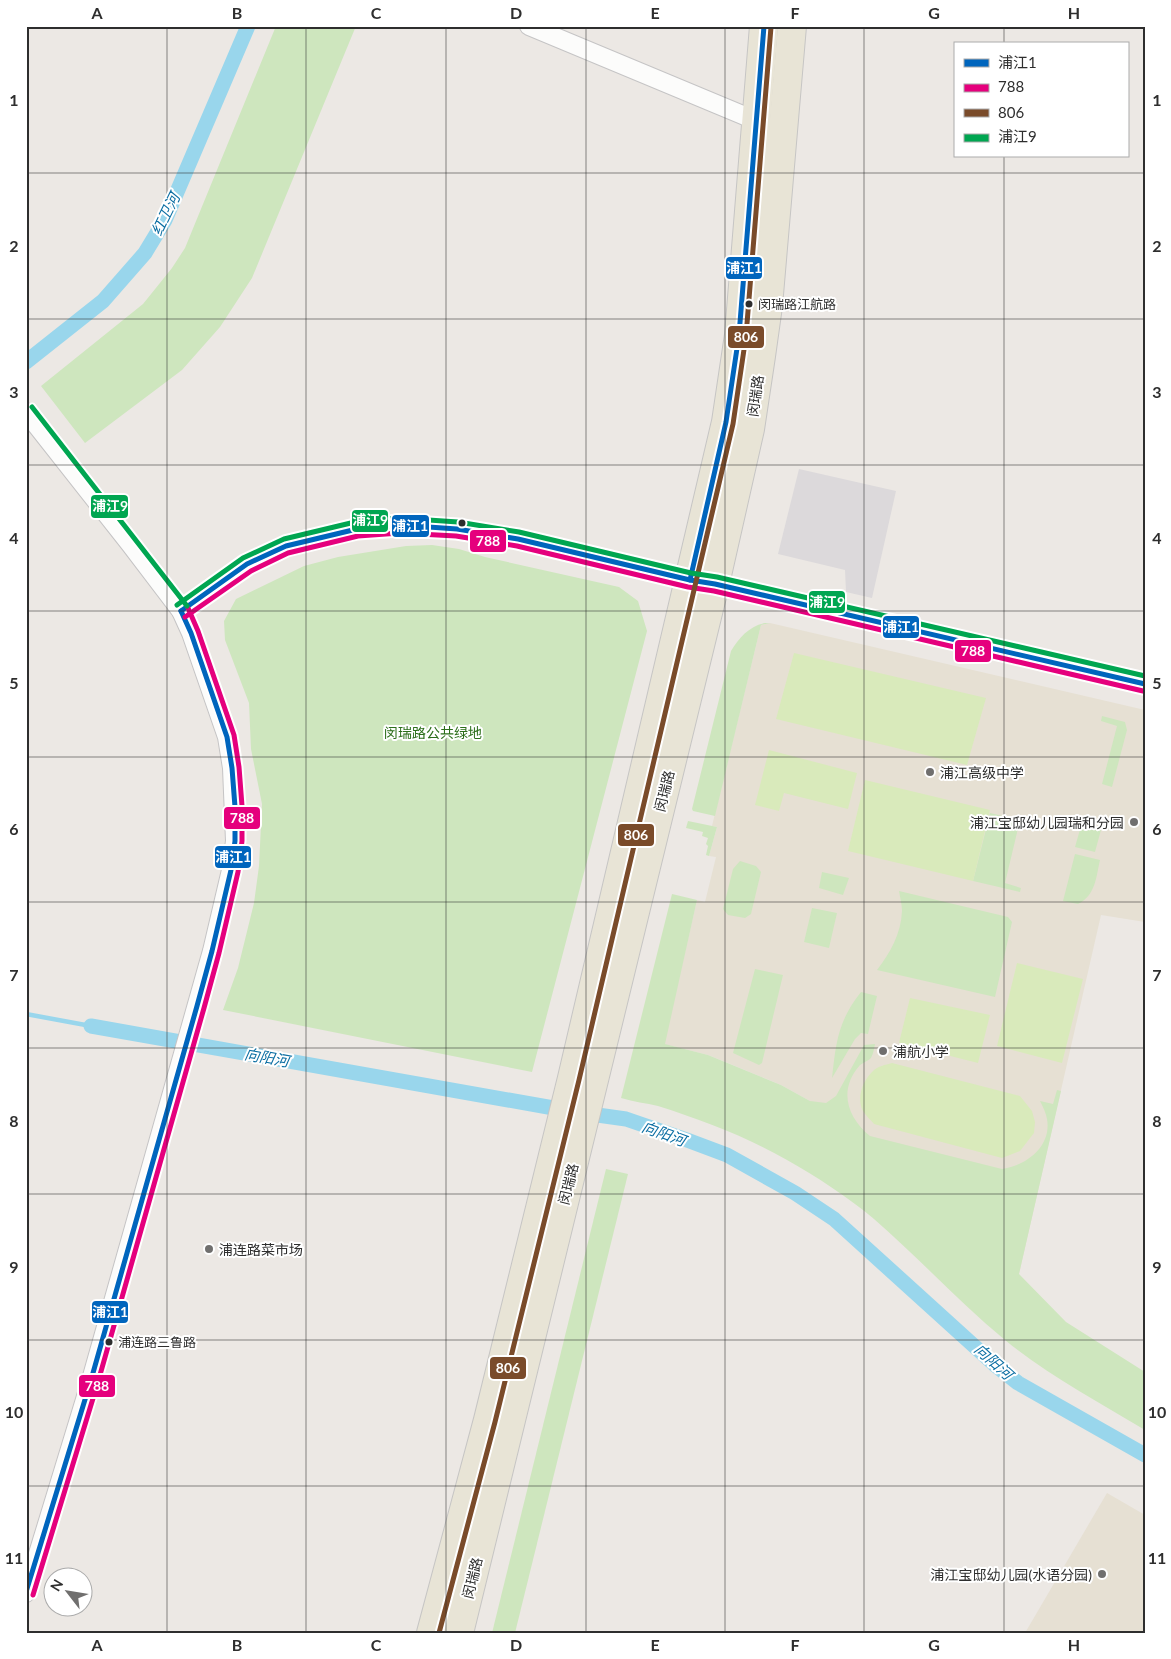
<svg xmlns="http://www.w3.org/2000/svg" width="1171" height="1659" viewBox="0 0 1171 1659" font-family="Lato,'Noto Sans SC',sans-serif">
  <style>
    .industrial { fill: #dcd9db }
    .education { fill: #e6e0d3 }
    .green { fill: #cee6be }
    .pitch { fill: #d9eabb }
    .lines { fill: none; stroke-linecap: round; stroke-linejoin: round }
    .stream { stroke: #99d6ec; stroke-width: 4.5 }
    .canal { stroke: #99d6ec; stroke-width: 15 }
    .minor-casing { stroke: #c5c4c5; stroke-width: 20 }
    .primary-casing { stroke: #c6c5c4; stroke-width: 30 }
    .minor { stroke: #fcfcfb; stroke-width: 18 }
    .primary { stroke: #e8e4d6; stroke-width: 28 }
    .bus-1-casing { stroke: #fff; stroke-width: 9 }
    .bus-2-casing { stroke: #fff; stroke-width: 9 }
    .bus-3-casing { stroke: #fff; stroke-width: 9 }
    .bus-4-casing { stroke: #fff; stroke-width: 9 }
    .bus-1 { stroke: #0065bd; stroke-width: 5 }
    .bus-2 { stroke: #e5007d; stroke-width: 5 }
    .bus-3 { stroke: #7a4b2a; stroke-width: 5 }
    .bus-4 { stroke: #00a651; stroke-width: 5 }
    .grid { fill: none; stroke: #2e2e2e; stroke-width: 1; stroke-opacity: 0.55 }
    .bus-dot { fill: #2e2e2e; stroke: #fff; stroke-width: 2 }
    .poi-dot { fill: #706f6e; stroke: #fff; stroke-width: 2 }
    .labels { text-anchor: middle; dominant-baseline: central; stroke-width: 4; stroke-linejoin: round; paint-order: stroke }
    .bus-label { font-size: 13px; fill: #2e2e2e; stroke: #fff; text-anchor: start }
    .street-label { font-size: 14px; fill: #2e2e2e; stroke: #fff }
    .park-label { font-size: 14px; fill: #2c6e1b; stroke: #fff }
    .poi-label { font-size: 14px; fill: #2e2e2e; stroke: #fff; text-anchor: start }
    .water-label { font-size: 15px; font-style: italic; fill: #0d6fa3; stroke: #fff }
    .line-badge { stroke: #fff; stroke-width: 2 }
    .badge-label { font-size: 14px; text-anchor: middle; font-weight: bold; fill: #fff }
    .neatline { fill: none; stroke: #2e2e2e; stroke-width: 2 }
    .grid-label { font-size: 16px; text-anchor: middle; font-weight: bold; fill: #2e2e2e }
  </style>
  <rect width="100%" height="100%" fill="#ece8e4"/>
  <!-- industrial -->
  <polygon class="industrial" points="799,469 896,491 872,598 846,592 845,570 778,554"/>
  <!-- education -->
  <g class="education">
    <polygon points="770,623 1145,710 1145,922 1101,915 1019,1274 810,1101 781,1085 728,1063 708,1055 664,1044 697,900 705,902 716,857 709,856 717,827 712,826 761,625"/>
    <polygon points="1107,1493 1145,1515 1145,1633 1025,1633"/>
  </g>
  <!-- green -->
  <g class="green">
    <polygon points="276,26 356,26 252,278 220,327 182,370 85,443 41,386 143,304 172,268 185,248"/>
    <polygon points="432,545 459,549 485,557 619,587 638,601 647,631 532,1072 223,1010 238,968 254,903 259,866 262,804 251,749 249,703 225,640 224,621 236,599 304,566 338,557 406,546"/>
    <path d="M765,623H770L761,625L715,816L693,811L692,809L731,651C739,638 749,626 765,623Z"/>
    <polygon points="1102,716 1125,722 1127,730 1112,787 1102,784 1117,726 1101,721"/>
    <polygon points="990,813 1020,820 1005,883 1021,888 1020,892 973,881"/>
    <polygon points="688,821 717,827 709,856 706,855 708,846 706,844 708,838 702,836 703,832 686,828"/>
    <polygon points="1081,826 1101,830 1095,852 1075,847"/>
    <path d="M1075,854L1100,860C1096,877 1096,895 1078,904L1063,901Z"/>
    <polygon points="740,861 756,866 761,872 751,914 745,918 728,915 723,909 733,869"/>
    <polygon points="822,872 849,878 843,895 819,888"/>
    <path d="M899,891L1008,917L1012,922L995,997L877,970C890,953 901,934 902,911C902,905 900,897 899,891Z"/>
    <path d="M672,894L697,900L665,1044L708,1055L781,1085L810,1101L826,1103L836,1096L864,1045L875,1044C874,1049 873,1056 870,1059C867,1061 863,1063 860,1065C838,1090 847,1117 870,1136L1002,1169C1025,1166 1052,1147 1047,1119C1046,1113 1043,1107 1040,1101L1053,1104L1057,1090L1061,1091L1019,1274L1066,1322L1145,1372V1430C1097,1401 1048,1375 1005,1340C959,1302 919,1258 874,1219C848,1197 817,1177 787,1160C747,1137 702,1120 658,1106C646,1103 634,1102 621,1098Z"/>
    <polygon points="812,908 837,913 829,948 804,942"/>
    <polygon points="755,969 783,975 762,1063 759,1065 733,1053"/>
    <path d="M861,992L877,996L868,1034L861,1033L855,1039L832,1078C836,1042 838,1021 861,992Z"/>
    <polygon points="606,1169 628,1174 515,1633 492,1633"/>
  </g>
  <!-- pitch -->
  <g class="pitch">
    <polygon points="794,653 986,698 967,765 776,719"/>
    <polygon points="769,750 857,773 848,809 784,793 779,811 755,805"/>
    <polygon points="865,780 990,810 973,881 848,851"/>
    <polygon points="1017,963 1083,979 1062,1063 997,1046"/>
    <polygon points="910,998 990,1015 978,1063 899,1043"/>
    <path d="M892,1063L1020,1096L1032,1111L1035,1122L1034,1133L1020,1151L1002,1158L874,1124C871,1120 866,1116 863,1111C856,1098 863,1080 873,1071C878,1066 885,1065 892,1063Z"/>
  </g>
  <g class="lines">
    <!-- stream -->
    <polyline class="stream" points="26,1014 91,1026"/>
    <!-- canal -->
    <g class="canal">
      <polyline points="26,362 103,301 145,253 165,220 248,26"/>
      <polyline points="91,1026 576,1112 626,1119 687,1140 727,1155 795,1193 834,1219 994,1364 1018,1383 1145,1455"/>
    </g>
    <!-- minor casing -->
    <g class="minor-casing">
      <g id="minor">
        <polyline points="529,26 757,121"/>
        <polyline points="26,412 130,544 181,611 191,633 227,737 232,768 235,841 231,870 212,951 91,1380 26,1593"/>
        <polyline points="181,611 247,564 286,546 357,529 400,525 457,529 518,539 690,580 715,584 1145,684"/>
      </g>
    </g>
    <!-- primary casing -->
    <g class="primary-casing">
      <g id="primary">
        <polyline points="431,1633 488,1420 572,1078 726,422 739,335 764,26"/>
        <polyline points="459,1633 715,584 750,429 761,356 768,306 792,26"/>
      </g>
    </g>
    <!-- minor -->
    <use href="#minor" class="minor"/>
    <!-- primary -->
    <use href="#primary" class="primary"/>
    <!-- bus-1 casing -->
    <g class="bus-1-casing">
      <g id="bus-1">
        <polyline points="690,580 726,422 739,335 764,26"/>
        <polyline points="181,611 247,564 286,546 357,529 400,525 457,529 518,539 690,580 715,584 1145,684"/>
        <polyline points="26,1592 91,1380 197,1006 212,951 231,870 235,841 235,807 232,768 227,737 191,633 181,611"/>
      </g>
    </g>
    <!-- bus-2 casing -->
    <g class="bus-2-casing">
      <g id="bus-2">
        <polyline points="185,617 251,571 288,553 358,536 400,533 456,536 517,546 688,587 714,591 1143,691"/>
        <polyline points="33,1595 98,1382 204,1008 219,953 238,872 242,841 242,806 239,767 234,735 198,631 188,608"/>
      </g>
    </g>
    <!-- bus-3 casing -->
    <g class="bus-3-casing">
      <polyline id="bus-3" points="439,1633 495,1422 579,1080 733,424 746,336 771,27"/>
    </g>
    <!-- bus-4 casing -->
    <g class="bus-4-casing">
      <g id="bus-4">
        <polyline points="32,407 187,606"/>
        <polyline points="177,605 243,558 284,539 355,522 399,518 458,522 519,532 691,573 717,577 1145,676"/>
      </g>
    </g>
    <!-- bus-1 -->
    <use href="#bus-1" class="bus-1"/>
    <!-- bus-2 -->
    <use href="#bus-2" class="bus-2"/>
    <!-- bus-3 -->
    <use href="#bus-3" class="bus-3"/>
    <!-- bus-4 -->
    <use href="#bus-4" class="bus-4"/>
  </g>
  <!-- grid -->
  <path class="grid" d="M167,26V1633M306,26V1633M446,26V1633M586,26V1633M725,26V1633M864,26V1633M1004,26V44M1004,156V1633M26,173H1145M26,319H1145M26,465H1145M26,611H1145M26,757H1145M26,902H1145M26,1048H1145M26,1194H1145M26,1340H1145M26,1486H1145"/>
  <!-- markers -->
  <g class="bus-dot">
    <circle cx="749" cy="304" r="4.5"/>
    <circle cx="462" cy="523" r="4.5"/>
    <circle cx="109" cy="1342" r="4.5"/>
  </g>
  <g class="poi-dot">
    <circle cx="930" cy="772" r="5"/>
    <circle cx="1134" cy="822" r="5"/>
    <circle cx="883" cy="1051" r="5"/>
    <circle cx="209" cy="1249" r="5"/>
    <circle cx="1102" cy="1574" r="5"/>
  </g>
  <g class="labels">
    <!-- bus labels -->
    <g class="bus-label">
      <text x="758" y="304">闵瑞路江航路</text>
      <text x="118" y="1342">浦连路三鲁路</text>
    </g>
    <!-- street labels -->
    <g class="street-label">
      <text transform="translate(755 396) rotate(-82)">闵瑞路</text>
      <text transform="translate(664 791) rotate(-76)">闵瑞路</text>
      <text transform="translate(568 1184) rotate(-76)">闵瑞路</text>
      <text transform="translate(472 1578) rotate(-76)">闵瑞路</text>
    </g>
    <!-- park labels -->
    <g class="park-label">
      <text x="433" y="732">闵瑞路公共绿地</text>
    </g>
    <!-- poi labels -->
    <g class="poi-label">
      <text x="940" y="772">浦江高级中学</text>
      <text x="1124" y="822" text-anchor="end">浦江宝邸幼儿园瑞和分园</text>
      <text x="893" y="1051">浦航小学</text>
      <text x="219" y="1249">浦连路菜市场</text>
      <text x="1092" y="1574" text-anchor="end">浦江宝邸幼儿园(水语分园)</text>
    </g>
    <!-- water labels -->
    <g class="water-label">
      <text transform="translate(165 214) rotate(-64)">红卫河</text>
      <text transform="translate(267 1057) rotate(10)">向阳河</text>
      <text transform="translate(664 1133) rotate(20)">向阳河</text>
      <text transform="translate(994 1361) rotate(42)">向阳河</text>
    </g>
  </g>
  <g class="line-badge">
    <rect x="725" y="256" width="38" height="24" rx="5" fill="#0065bd"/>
    <rect x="727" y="325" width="38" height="24" rx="5" fill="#7a4b2a"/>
    <rect x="90" y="494" width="39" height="25" rx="5" fill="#00a651"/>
    <rect x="351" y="509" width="38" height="24" rx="5" fill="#00a651"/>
    <rect x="391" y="514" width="39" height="24" rx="5" fill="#0065bd"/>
    <rect x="469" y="529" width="38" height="24" rx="5" fill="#e5007d"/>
    <rect x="808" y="590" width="38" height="24" rx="5" fill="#00a651"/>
    <rect x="882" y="615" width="38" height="24" rx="5" fill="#0065bd"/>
    <rect x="954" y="639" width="38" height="24" rx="5" fill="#e5007d"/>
    <rect x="223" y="806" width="38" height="24" rx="5" fill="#e5007d"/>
    <rect x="617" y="823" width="38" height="24" rx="5" fill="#7a4b2a"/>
    <rect x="214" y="845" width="38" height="24" rx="5" fill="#0065bd"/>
    <rect x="91" y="1300" width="38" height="24" rx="5" fill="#0065bd"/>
    <rect x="489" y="1356" width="38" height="24" rx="5" fill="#7a4b2a"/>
    <rect x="78" y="1374" width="38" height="24" rx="5" fill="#e5007d"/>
  </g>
  <g class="badge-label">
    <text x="744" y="273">浦江1</text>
    <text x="746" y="342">806</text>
    <text x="110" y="511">浦江9</text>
    <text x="370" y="525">浦江9</text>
    <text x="410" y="531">浦江1</text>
    <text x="488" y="546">788</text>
    <text x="827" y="607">浦江9</text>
    <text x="901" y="632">浦江1</text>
    <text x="973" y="656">788</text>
    <text x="242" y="823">788</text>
    <text x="636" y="840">806</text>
    <text x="233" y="862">浦江1</text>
    <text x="110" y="1317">浦江1</text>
    <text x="508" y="1373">806</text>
    <text x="97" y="1391">788</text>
  </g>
  <!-- border -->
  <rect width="1171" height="1659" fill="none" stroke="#ffffff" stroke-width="55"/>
  <!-- legend -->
  <rect x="954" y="42" width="175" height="115" fill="#ffffff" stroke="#ababab"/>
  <rect x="964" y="59" width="25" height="8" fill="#0065bd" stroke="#ababab"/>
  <text x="998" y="68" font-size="15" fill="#2e2e2e">浦江1</text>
  <rect x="964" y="84" width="25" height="8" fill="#e5007d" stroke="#ababab"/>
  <text x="998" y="92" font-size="15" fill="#2e2e2e">788</text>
  <rect x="964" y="109" width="25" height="8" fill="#7a4b2a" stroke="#ababab"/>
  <text x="998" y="118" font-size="15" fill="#2e2e2e">806</text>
  <rect x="964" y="134" width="25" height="8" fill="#00a651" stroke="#ababab"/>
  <text x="998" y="142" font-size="15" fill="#2e2e2e">浦江9</text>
  <!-- north arrow -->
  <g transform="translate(68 1592) rotate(301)"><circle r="24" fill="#ffffff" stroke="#ababab"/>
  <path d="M0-4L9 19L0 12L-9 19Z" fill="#706f6e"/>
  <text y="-8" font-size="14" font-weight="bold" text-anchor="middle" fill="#2e2e2e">N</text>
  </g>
  <rect x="28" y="28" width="1116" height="1604" class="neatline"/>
  <g class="grid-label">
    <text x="97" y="19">A</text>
    <text x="237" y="19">B</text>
    <text x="376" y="19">C</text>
    <text x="516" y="19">D</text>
    <text x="655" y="19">E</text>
    <text x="795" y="19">F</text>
    <text x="934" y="19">G</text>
    <text x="1074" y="19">H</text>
    <text x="14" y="106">1</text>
    <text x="1157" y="106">1</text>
    <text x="14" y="252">2</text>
    <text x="1157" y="252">2</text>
    <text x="14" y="398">3</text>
    <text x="1157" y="398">3</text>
    <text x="14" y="544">4</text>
    <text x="1157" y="544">4</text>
    <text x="14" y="689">5</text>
    <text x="1157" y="689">5</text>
    <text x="14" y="835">6</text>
    <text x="1157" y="835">6</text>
    <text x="14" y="981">7</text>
    <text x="1157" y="981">7</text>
    <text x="14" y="1127">8</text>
    <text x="1157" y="1127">8</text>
    <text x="14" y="1273">9</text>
    <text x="1157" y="1273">9</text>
    <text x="14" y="1418">10</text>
    <text x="1157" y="1418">10</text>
    <text x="14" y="1564">11</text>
    <text x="1157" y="1564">11</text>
    <text x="97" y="1651">A</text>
    <text x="237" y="1651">B</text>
    <text x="376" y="1651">C</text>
    <text x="516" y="1651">D</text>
    <text x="655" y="1651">E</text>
    <text x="795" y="1651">F</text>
    <text x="934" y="1651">G</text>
    <text x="1074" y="1651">H</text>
  </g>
</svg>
